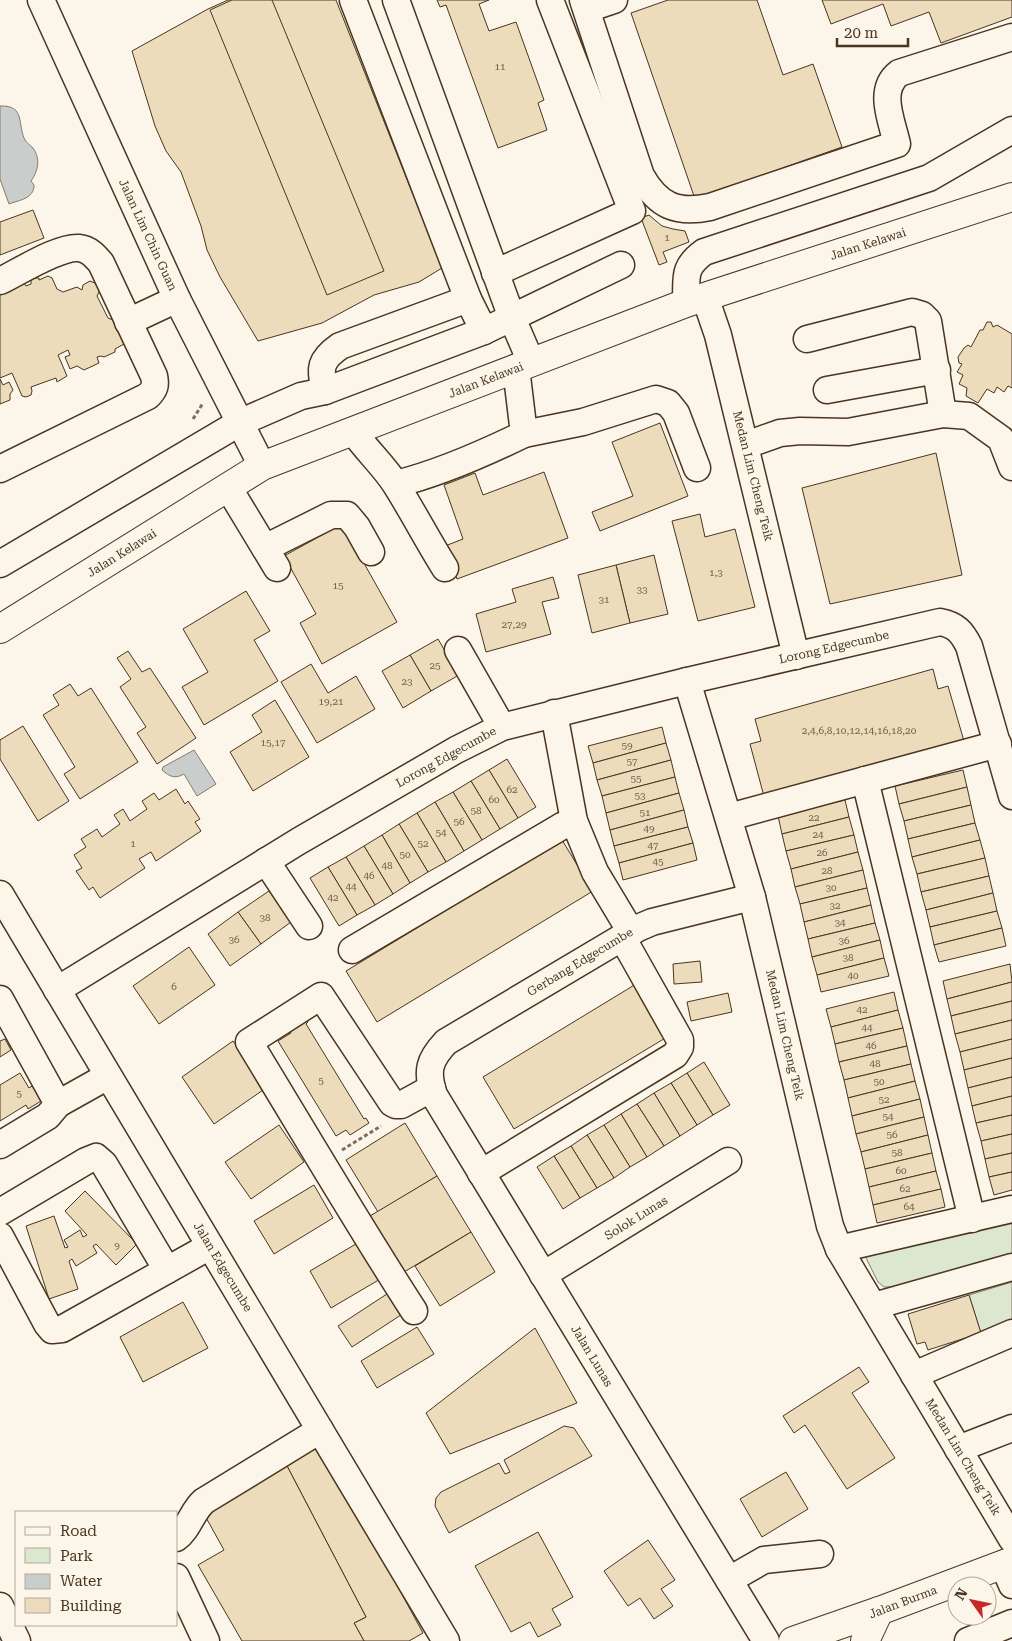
<svg xmlns="http://www.w3.org/2000/svg" width="1012" height="1641" viewBox="0 0 1012 1641" font-family="'Roboto Serif',serif">
  <style>
    .green { fill: #dce7d0; stroke: #887966 }
    .water { fill: #c9cecd; stroke: #887966 }
    .building { fill: #ecdcbc; stroke: #4a3520 }
    .lines { fill: none; stroke-linecap: round; stroke-linejoin: round }
    .minor-casing { stroke: #4a3520; stroke-width: 29 }
    .major-casing { stroke: #4a3520; stroke-width: 30 }
    .path { stroke: #7f6f5c; stroke-width: 3; stroke-dasharray: 4 2.5; stroke-linecap: butt }
    .minor { stroke: #fbf6e9; stroke-width: 26 }
    .major { stroke: #fbf6e9; stroke-width: 28 }
    .labels { text-anchor: middle; dominant-baseline: central; stroke-width: 4; stroke-linejoin: round; paint-order: stroke }
    .number-label { font-size: 10px; fill: #725f47 }
    .street-label { font-size: 12px; fill: #4a3520; stroke: #fbf6e9 }
  </style>
  <rect width="100%" height="100%" fill="#fbf6e9"/>
  <!-- green -->
  <g class="green">
    <polygon points="1012,1215 1012,1253 893,1287 884,1287 878,1282 862,1250"/>
    <polygon points="1012,1282 1012,1321 981,1333 969,1295"/>
  </g>
  <!-- water -->
  <g class="water">
    <path d="M0,106C26,105 17,125 25,140C27,143 30,145 33,148C41,159 38,171 31,181L34,185C34,199 19,200 9,204L0,179Z"/>
    <path d="M194,750L216,784L197,796L184,774C175,779 170,777 162,770L163,767Z"/>
  </g>
  <!-- building -->
  <g class="building">
    <polygon points="228,0 336,0 442,268 419,282 374,295 322,323 258,341 220,277 207,250 201,226 181,172 166,151 155,126 132,51 208,9"/>
    <polygon points="232,0 272,0 384,271 327,295 210,10"/>
    <polygon points="437,0 489,0 479,4 489,31 516,22 544,100 538,103 547,130 498,148 446,5 440,7"/>
    <polygon points="668,0 757,0 783,75 813,64 842,147 695,199 631,13"/>
    <polygon points="822,0 1012,0 1012,17 941,43 929,12 891,26 883,4 831,24"/>
    <polygon points="33,210 44,238 0,255 0,222"/>
    <polygon points="649,215 662,226 673,229 685,231 689,242 663,252 667,262 659,265 641,218"/>
    <polygon points="48,276 52,278 57,289 63,292 77,287 82,290 83,285 90,281 95,283 100,290 97,296 108,318 113,320 124,344 115,349 115,352 104,357 101,356 97,357 99,363 84,370 77,366 70,369 65,357 70,355 68,350 58,355 67,376 57,382 56,378 31,387 32,391 31,395 26,397 22,396 12,373 0,378 0,288 21,280 26,286 31,284 31,280 33,278 39,278 39,280"/>
    <polygon points="987,322 991,322 993,327 997,325 1012,334 1012,388 1008,386 1004,392 997,387 994,393 987,389 978,403 966,396 967,388 959,384 963,375 957,372 962,364 959,363 958,357 964,348 968,345 971,347 980,330 983,330"/>
    <polygon points="0,379 3,385 9,382 13,390 10,394 10,400 0,404"/>
    <polygon points="660,423 688,496 600,531 592,512 633,496 612,442"/>
    <polygon points="936,453 962,575 830,604 802,488"/>
    <polygon points="544,472 568,538 457,579 445,546 463,539 444,485 475,473 483,495"/>
    <polygon points="700,514 705,537 735,529 755,607 698,621 672,521"/>
    <polygon points="342,524 397,622 322,664 300,623 316,614 284,556"/>
    <polygon points="654,555 668,614 630,623 616,565"/>
    <polygon points="616,565 630,623 592,633 578,575"/>
    <polygon points="553,577 559,598 542,602 551,634 486,652 476,614 516,602 512,589"/>
    <polygon points="246,591 270,631 254,640 278,681 204,725 182,687 208,672 183,629"/>
    <polygon points="438,639 459,675 431,691 410,655"/>
    <polygon points="128,651 142,672 150,668 196,738 157,764 137,733 146,727 120,687 131,679 117,658"/>
    <polygon points="410,655 431,691 403,708 382,671"/>
    <polygon points="311,664 328,693 356,676 375,709 317,743 281,682"/>
    <polygon points="933,669 938,689 948,686 966,748 766,804 750,744 761,741 755,719"/>
    <polygon points="70,684 78,696 91,688 138,762 80,799 64,774 75,767 43,715 59,705 53,695"/>
    <polygon points="275,700 309,757 253,791 230,752 262,732 252,715"/>
    <polygon points="23,726 69,801 38,821 0,759 0,740"/>
    <polygon points="662,727 666,743 593,763 588,746"/>
    <polygon points="666,743 671,760 597,780 593,763"/>
    <polygon points="507,759 536,807 518,818 489,770"/>
    <polygon points="671,760 675,777 602,796 597,780"/>
    <polygon points="489,770 518,818 500,829 471,781"/>
    <polygon points="963,770 967,787 899,804 895,786"/>
    <polygon points="675,777 679,793 606,813 602,796"/>
    <polygon points="471,781 500,829 482,840 453,792"/>
    <polygon points="967,787 971,805 904,821 899,804"/>
    <polygon points="176,789 185,804 188,801 200,819 195,822 201,831 156,861 151,852 139,859 145,868 100,898 93,887 89,890 76,871 82,868 74,855 86,847 81,839 97,829 102,837 120,824 114,815 123,809 130,821 147,809 142,801 154,793 159,800"/>
    <polygon points="453,792 482,840 464,851 435,802"/>
    <polygon points="679,793 684,810 610,830 606,813"/>
    <polygon points="845,800 849,817 782,834 778,816"/>
    <polygon points="435,802 464,851 446,862 417,813"/>
    <polygon points="971,805 975,823 908,839 904,821"/>
    <polygon points="684,810 688,827 614,846 610,830"/>
    <polygon points="417,813 446,862 428,872 399,824"/>
    <polygon points="849,817 854,835 786,851 782,834"/>
    <polygon points="975,823 980,840 912,857 908,839"/>
    <polygon points="399,824 428,872 410,883 382,835"/>
    <polygon points="688,827 693,843 619,863 614,846"/>
    <polygon points="382,835 410,883 393,894 364,846"/>
    <polygon points="854,835 858,852 791,869 786,851"/>
    <polygon points="562,840 593,891 377,1022 346,971"/>
    <polygon points="980,840 985,858 917,874 912,857"/>
    <polygon points="693,843 697,860 623,880 619,863"/>
    <polygon points="364,846 393,894 375,905 346,857"/>
    <polygon points="858,852 863,870 795,887 791,869"/>
    <polygon points="346,857 375,905 357,915 328,867"/>
    <polygon points="985,858 989,876 921,892 917,874"/>
    <polygon points="328,867 357,915 339,926 310,878"/>
    <polygon points="863,870 867,888 800,904 795,887"/>
    <polygon points="989,876 993,893 926,910 921,892"/>
    <polygon points="867,888 871,905 804,922 800,904"/>
    <polygon points="269,891 291,922 261,944 238,912"/>
    <polygon points="993,893 997,911 930,927 926,910"/>
    <polygon points="871,905 875,923 808,939 804,922"/>
    <polygon points="997,911 1002,928 934,945 930,927"/>
    <polygon points="238,912 261,944 230,966 208,934"/>
    <polygon points="875,923 880,940 812,957 808,939"/>
    <polygon points="1002,928 1006,946 939,962 934,945"/>
    <polygon points="880,940 884,958 817,975 812,957"/>
    <polygon points="189,947 215,985 159,1024 133,986"/>
    <polygon points="884,958 889,976 821,992 817,975"/>
    <polygon points="700,961 702,982 674,984 673,964"/>
    <polygon points="1010,964 1012,982 947,999 943,981"/>
    <polygon points="641,981 672,1034 514,1129 483,1077"/>
    <polygon points="1012,982 1012,1001 951,1016 947,999"/>
    <polygon points="894,992 898,1010 831,1027 826,1009"/>
    <polygon points="728,993 732,1012 691,1021 687,1002"/>
    <polygon points="1012,1001 1012,1020 955,1034 951,1016"/>
    <polygon points="898,1010 903,1028 835,1044 831,1027"/>
    <polygon points="304,1016 308,1022 306,1024 364,1119 366,1118 369,1123 350,1135 346,1130 336,1136 278,1041 291,1033 287,1027"/>
    <polygon points="1012,1020 1012,1039 960,1052 955,1034"/>
    <polygon points="903,1028 907,1046 839,1062 835,1044"/>
    <polygon points="5,1039 11,1050 0,1057 0,1041"/>
    <polygon points="1012,1039 1012,1058 964,1070 960,1052"/>
    <polygon points="233,1041 266,1088 214,1124 182,1077"/>
    <polygon points="907,1046 911,1064 844,1080 839,1062"/>
    <polygon points="1012,1058 1012,1077 968,1088 964,1070"/>
    <polygon points="704,1062 730,1105 713,1115 687,1073"/>
    <polygon points="911,1064 915,1081 848,1098 844,1080"/>
    <polygon points="20,1073 29,1088 34,1085 42,1097 39,1098 41,1101 28,1109 26,1105 0,1121 0,1085"/>
    <polygon points="687,1073 713,1115 697,1125 671,1083"/>
    <polygon points="1012,1077 1012,1096 972,1106 968,1088"/>
    <polygon points="915,1081 920,1099 852,1116 848,1098"/>
    <polygon points="671,1083 697,1125 680,1136 654,1093"/>
    <polygon points="654,1093 680,1136 664,1146 637,1104"/>
    <polygon points="1012,1096 1012,1115 976,1123 972,1106"/>
    <polygon points="920,1099 924,1117 856,1134 852,1116"/>
    <polygon points="637,1104 664,1146 647,1157 621,1114"/>
    <polygon points="621,1114 647,1157 630,1167 604,1125"/>
    <polygon points="1012,1115 1012,1134 981,1141 976,1123"/>
    <polygon points="924,1117 928,1135 861,1152 856,1134"/>
    <polygon points="405,1123 437,1176 378,1212 346,1160"/>
    <polygon points="279,1125 304,1162 251,1199 225,1162"/>
    <polygon points="604,1125 630,1167 614,1178 587,1135"/>
    <polygon points="1012,1134 1012,1153 985,1159 981,1141"/>
    <polygon points="587,1135 614,1178 597,1188 571,1146"/>
    <polygon points="928,1135 932,1153 865,1169 861,1152"/>
    <polygon points="571,1146 597,1188 580,1198 554,1156"/>
    <polygon points="932,1153 936,1171 869,1187 865,1169"/>
    <polygon points="1012,1153 1012,1172 989,1177 985,1159"/>
    <polygon points="554,1156 580,1198 563,1209 537,1167"/>
    <polygon points="936,1171 941,1189 873,1205 869,1187"/>
    <polygon points="1012,1172 1012,1190 994,1195 989,1177"/>
    <polygon points="437,1176 471,1232 404,1272 370,1216"/>
    <polygon points="314,1185 333,1218 274,1254 254,1221"/>
    <polygon points="941,1189 945,1207 877,1223 873,1205"/>
    <polygon points="85,1191 137,1244 116,1265 96,1244 93,1246 97,1253 76,1266 72,1259 69,1261 78,1289 49,1299 26,1226 54,1216 65,1248 68,1247 64,1240 80,1230 83,1237 87,1235 65,1211"/>
    <polygon points="471,1232 495,1272 440,1306 415,1266"/>
    <polygon points="361,1241 382,1278 331,1308 310,1271"/>
    <polygon points="393,1290 407,1311 352,1347 338,1326"/>
    <polygon points="969,1295 981,1333 928,1350 925,1342 917,1344 908,1314"/>
    <polygon points="183,1302 208,1348 143,1382 120,1337"/>
    <polygon points="417,1327 434,1354 377,1388 361,1361"/>
    <polygon points="535,1328 577,1403 450,1454 426,1413"/>
    <polygon points="859,1367 869,1382 852,1393 895,1458 847,1489 805,1425 794,1433 783,1416"/>
    <polygon points="564,1426 574,1428 592,1456 449,1533 435,1506 436,1498 441,1492 499,1463 505,1474 510,1472 504,1460"/>
    <polygon points="318,1447 356,1510 423,1633 409,1641 364,1641 354,1623 366,1617 286,1464"/>
    <polygon points="286,1464 366,1617 354,1623 364,1641 242,1641 198,1565 224,1550 204,1514"/>
    <polygon points="786,1472 808,1509 762,1537 740,1499"/>
    <polygon points="538,1532 573,1597 552,1609 561,1625 538,1637 530,1622 511,1632 475,1566"/>
    <polygon points="648,1540 675,1580 661,1589 673,1606 654,1619 640,1598 628,1606 604,1571"/>
  </g>
  <g class="lines">
    <!-- minor casing -->
    <g class="minor-casing">
      <g id="minor">
        <polyline points="41,0 177,299 262,466"/>
        <polyline points="353,0 468,299 484,331"/>
        <polyline points="396,0 512,318 531,362"/>
        <path d="M583,0L641,176C658,206 677,214 710,207L897,144C892,121 877,90 899,73L1012,37"/>
        <polyline points="587,9 614,0"/>
        <polyline points="495,273 632,211 550,0"/>
        <path d="M0,281C19,272 59,246 79,248C89,249 95,256 101,263L154,376C156,385 155,389 148,396L0,469"/>
        <polyline points="705,297 718,335 796,656"/>
        <path d="M686,303C687,278 682,268 704,252L929,178L1012,130"/>
        <polyline points="128,322 177,299"/>
        <polyline points="807,339 912,312 922,315 928,321 943,414"/>
        <polyline points="827,390 937,370"/>
        <path d="M325,391C319,368 320,360 340,346L468,299"/>
        <path d="M353,431C366,450 385,467 396,485C413,512 428,541 445,568"/>
        <polyline points="524,434 583,422 656,399 668,403 676,413 697,468"/>
        <polyline points="746,445 780,433 800,431 848,432 943,414 969,416 1001,439 1012,467"/>
        <path d="M396,484C440,473 483,454 524,434L516,368"/>
        <polyline points="228,487 277,568"/>
        <polyline points="265,548 331,515 347,515 357,527 371,552"/>
        <polyline points="0,564 239,423 301,396 325,391 484,331 621,265"/>
        <polyline points="458,650 502,727"/>
        <polyline points="687,681 752,897 830,1226 839,1249 1012,1539"/>
        <polyline points="554,713 574,821 595,872 631,932"/>
        <polyline points="865,780 972,1219"/>
        <polyline points="729,817 998,744"/>
        <polyline points="266,861 309,926"/>
        <polyline points="0,894 446,1641"/>
        <path d="M752,897L652,922L638,928L446,1042C429,1060 426,1071 434,1095L766,1641"/>
        <polyline points="352,950 562,826 574,821"/>
        <path d="M57,990L299,841L456,750L502,727L687,681L940,622C956,625 962,632 969,646L1012,796"/>
        <polyline points="0,999 58,1104 48,1116 0,1145"/>
        <polyline points="58,1104 108,1076"/>
        <polyline points="481,1173 675,1055 680,1047 680,1040 622,937"/>
        <polyline points="0,1212 86,1161 96,1157 104,1164 167,1270"/>
        <polyline points="0,1236 47,1324 52,1330 62,1329 210,1246"/>
        <polyline points="839,1249 1012,1209"/>
        <polyline points="543,1275 728,1161"/>
        <polyline points="874,1306 1012,1267"/>
        <path d="M414,1311C357,1223 304,1132 249,1042L321,996L392,1103L396,1105H401L432,1088"/>
        <polyline points="914,1375 1012,1333"/>
        <polyline points="958,1449 1012,1428"/>
        <path d="M176,1538C189,1529 192,1511 204,1501L320,1430"/>
        <polyline points="1003,1564 1012,1585"/>
        <polyline points="176,1577 206,1641"/>
        <polyline points="729,1580 764,1560 820,1554"/>
        <polyline points="0,1606 17,1641"/>
        <polyline points="968,1641 1012,1623"/>
      </g>
    </g>
    <!-- major casing -->
    <g class="major-casing">
      <g id="major">
        <polyline points="0,629 262,466 686,303 1012,197"/>
        <polyline points="793,1641 879,1611 1012,1561"/>
        <polyline points="865,1641 879,1611"/>
      </g>
    </g>
    <!-- path -->
    <g class="path">
      <polyline points="193,419 203,403"/>
      <polyline points="342,1150 381,1126"/>
    </g>
    <!-- minor -->
    <use href="#minor" class="minor"/>
    <!-- major -->
    <use href="#major" class="major"/>
  </g>
  <g class="labels">
    <!-- number labels -->
    <g class="number-label">
      <text x="500" y="66">11</text>
      <text x="667" y="237">1</text>
      <text x="716" y="572">1,3</text>
      <text x="338" y="585">15</text>
      <text x="642" y="589">33</text>
      <text x="604" y="599">31</text>
      <text x="514" y="624">27,29</text>
      <text x="435" y="665">25</text>
      <text x="407" y="681">23</text>
      <text x="331" y="701">19,21</text>
      <text x="859" y="730">2,4,6,8,10,12,14,16,18,20</text>
      <text x="273" y="742">15,17</text>
      <text x="627" y="745">59</text>
      <text x="632" y="761">57</text>
      <text x="636" y="778">55</text>
      <text x="512" y="789">62</text>
      <text x="640" y="795">53</text>
      <text x="494" y="799">60</text>
      <text x="476" y="810">58</text>
      <text x="645" y="812">51</text>
      <text x="814" y="817">22</text>
      <text x="459" y="821">56</text>
      <text x="649" y="828">49</text>
      <text x="441" y="832">54</text>
      <text x="818" y="834">24</text>
      <text x="133" y="843">1</text>
      <text x="423" y="843">52</text>
      <text x="653" y="845">47</text>
      <text x="822" y="852">26</text>
      <text x="405" y="854">50</text>
      <text x="658" y="861">45</text>
      <text x="387" y="865">48</text>
      <text x="827" y="870">28</text>
      <text x="369" y="875">46</text>
      <text x="351" y="886">44</text>
      <text x="831" y="887">30</text>
      <text x="333" y="897">42</text>
      <text x="835" y="905">32</text>
      <text x="265" y="917">38</text>
      <text x="840" y="922">34</text>
      <text x="234" y="939">36</text>
      <text x="844" y="940">36</text>
      <text x="848" y="957">38</text>
      <text x="853" y="975">40</text>
      <text x="174" y="986">6</text>
      <text x="862" y="1009">42</text>
      <text x="867" y="1027">44</text>
      <text x="871" y="1045">46</text>
      <text x="875" y="1063">48</text>
      <text x="321" y="1080">5</text>
      <text x="879" y="1081">50</text>
      <text x="19" y="1093">5</text>
      <text x="884" y="1099">52</text>
      <text x="888" y="1116">54</text>
      <text x="892" y="1134">56</text>
      <text x="897" y="1152">58</text>
      <text x="901" y="1170">60</text>
      <text x="905" y="1188">62</text>
      <text x="909" y="1206">64</text>
      <text x="117" y="1245">9</text>
    </g>
    <!-- street labels -->
    <g class="street-label">
      <text transform="translate(148 235) rotate(65)">Jalan Lim Chin Guan</text>
      <text transform="translate(868 244) rotate(-18)">Jalan Kelawai</text>
      <text transform="translate(486 380) rotate(-21)">Jalan Kelawai</text>
      <text transform="translate(753 476) rotate(76)">Medan Lim Cheng Teik</text>
      <text transform="translate(122 553) rotate(-32)">Jalan Kelawai</text>
      <text transform="translate(834 647) rotate(-13)">Lorong Edgecumbe</text>
      <text transform="translate(446 757) rotate(-29)">Lorong Edgecumbe</text>
      <text transform="translate(580 962) rotate(-31)">Gerbang Edgecumbe</text>
      <text transform="translate(785 1035) rotate(77)">Medan Lim Cheng Teik</text>
      <text transform="translate(636 1218) rotate(-32)">Solok Lunas</text>
      <text transform="translate(223 1267) rotate(59)">Jalan Edgecumbe</text>
      <text transform="translate(592 1356) rotate(59)">Jalan Lunas</text>
      <text transform="translate(963 1457) rotate(59)">Medan Lim Cheng Teik</text>
      <text transform="translate(903 1602) rotate(-21)">Jalan Burma</text>
    </g>
  </g>
  <!-- legend -->
  <rect x="15" y="1511" width="162" height="115" fill="#fbf6e9" stroke="#b4a999"/>
  <rect x="25" y="1527" width="25" height="8" fill="#fbf6e9" stroke="#b4a999"/>
  <text x="60" y="1536" font-size="15" fill="#4a3520">Road</text>
  <rect x="25" y="1548" width="25" height="15" fill="#dce7d0" stroke="#b4a999"/>
  <text x="60" y="1561" font-size="15" fill="#4a3520">Park</text>
  <rect x="25" y="1574" width="25" height="15" fill="#c9cecd" stroke="#b4a999"/>
  <text x="60" y="1586" font-size="15" fill="#4a3520">Water</text>
  <rect x="25" y="1598" width="25" height="15" fill="#ecdcbc" stroke="#b4a999"/>
  <text x="60" y="1611" font-size="15" fill="#4a3520">Building</text>
  <!-- north arrow -->
  <g transform="translate(972 1601) rotate(303)"><circle r="24" fill="#fbf6e9" stroke="#b4a999"/>
  <path d="M0-4L9 19L0 12L-9 19Z" fill="#c62828"/>
  <text y="-8" font-size="14" font-weight="bold" text-anchor="middle" fill="#4a3520">N</text>
  </g>
  <!-- scale -->
  <path d="M837 38v8h71v-8" fill="none" stroke="#4a3520" stroke-width="2.5"/>
  <text x="844" y="38" font-size="15" fill="#4a3520" stroke="#fbf6e9" stroke-width="4" paint-order="stroke">20 m</text>
</svg>
